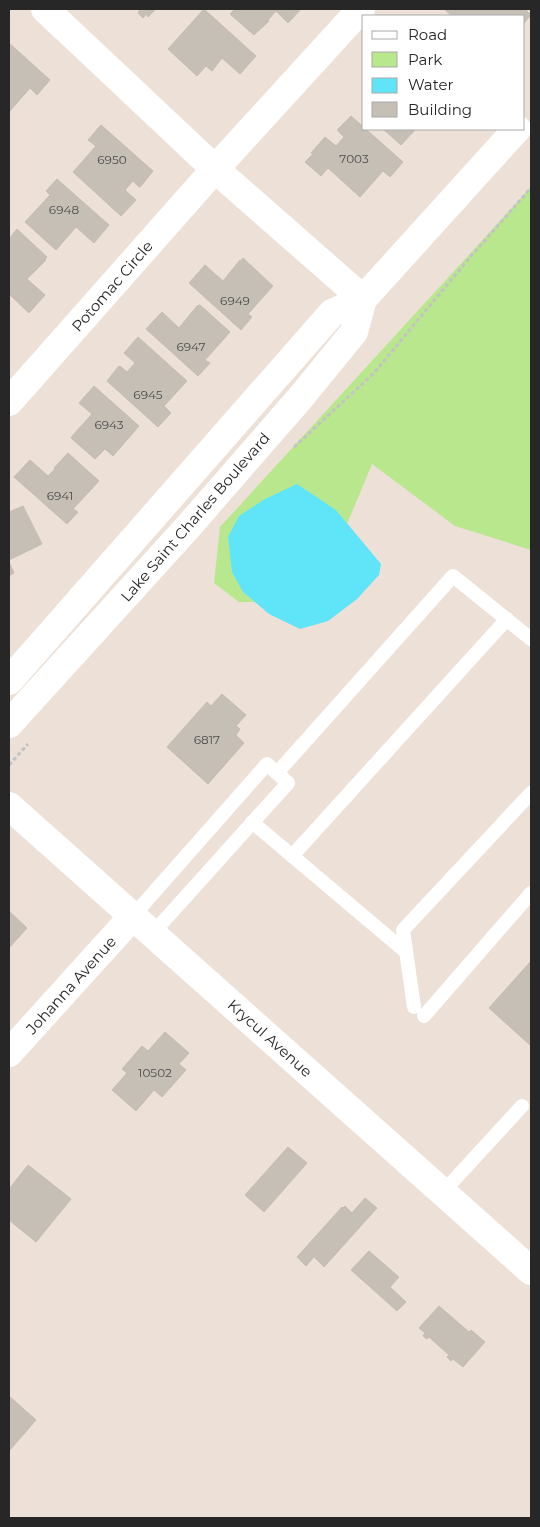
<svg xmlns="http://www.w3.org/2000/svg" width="540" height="1527" viewBox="0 0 540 1527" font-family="Montserrat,sans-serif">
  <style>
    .green { fill: #b9e78e }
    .water { fill: #60e4f8 }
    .building { fill: #c5bfb6; stroke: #c7bcb1 }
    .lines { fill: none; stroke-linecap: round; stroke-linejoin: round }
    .path { stroke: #c3c3c3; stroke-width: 3; stroke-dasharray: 4 2.5; stroke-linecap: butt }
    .service { stroke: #fff; stroke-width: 14 }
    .minor { stroke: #fff; stroke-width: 28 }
    .tertiary { stroke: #fff; stroke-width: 28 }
    .labels { text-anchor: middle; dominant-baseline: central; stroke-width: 4.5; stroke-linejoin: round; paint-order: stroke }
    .number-label { font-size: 12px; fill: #4e4d4b }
    .street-label { font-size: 15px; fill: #272727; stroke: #fff }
  </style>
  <rect width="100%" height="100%" fill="#ece0d7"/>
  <!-- green -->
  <polygon class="green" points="531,187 531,550 455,526 372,464 347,524 336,510 243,592 255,602 239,602 214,583 220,527"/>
  <!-- water -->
  <polygon class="water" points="297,484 336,510 381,564 379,575 357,599 328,621 300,629 269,614 243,592 232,572 228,537 239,516 265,499"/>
  <!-- building -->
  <g class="building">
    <polygon points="140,9 156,9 148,17 146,14 143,18 138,13"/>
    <polygon points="204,9 256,56 240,74 222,58 212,71 206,66 197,76 168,49"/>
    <polygon points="235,9 301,9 288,23 276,11 268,20 269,21 254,35 230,14"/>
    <polygon points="444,9 525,9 531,15 524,23 524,16 452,16"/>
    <polygon points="9,43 50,80 37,95 30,88 9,112"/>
    <polygon points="351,116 403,162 390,177 383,171 360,197 328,168 321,176 305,162 313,154 311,153 325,137 336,146 344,137 338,131 338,129"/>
    <polygon points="101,125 153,171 141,186 139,187 133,181 125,190 136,200 121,216 73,172 96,146 88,140"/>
    <polygon points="383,129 416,129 401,145"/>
    <polygon points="57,179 109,225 94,243 76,227 56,250 25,222 50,195 46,191"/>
    <polygon points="17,229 47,257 45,259 46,260 27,279 45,295 29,313 9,294 9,239"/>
    <polygon points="243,258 273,286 248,314 252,317 241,330 189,283 205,265 223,281 240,260 241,261"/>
    <polygon points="200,305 230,332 205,360 210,363 198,376 146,329 162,312 179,328 197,306"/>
    <polygon points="138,337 187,381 164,406 171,413 158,427 107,381 118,367 120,366 127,372 135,363 124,353"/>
    <polygon points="94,386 139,426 113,456 105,449 95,459 71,438 73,435 92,414 79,403"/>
    <polygon points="68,453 99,481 73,509 78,512 67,524 14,477 30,460 48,476 55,469 54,468"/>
    <polygon points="23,506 42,544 9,560 9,512"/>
    <polygon points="9,562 14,573 9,576"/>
    <polygon points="222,694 246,715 236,726 240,729 236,735 244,743 208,784 167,747 207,702 211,706"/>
    <polygon points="9,911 27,928 9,948"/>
    <polygon points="531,961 531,1046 489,1008"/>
    <polygon points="165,1032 189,1053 179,1064 186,1070 162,1097 154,1090 136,1111 112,1090 127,1073 122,1069 142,1046 148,1051"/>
    <polygon points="288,1147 307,1163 264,1212 245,1195"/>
    <polygon points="28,1165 71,1199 36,1242 9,1220 9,1189"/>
    <polygon points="365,1198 377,1208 324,1267 314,1257 306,1266 297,1257 342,1207 343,1208 345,1206 352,1213"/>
    <polygon points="369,1251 399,1277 390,1287 406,1302 397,1311 351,1270"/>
    <polygon points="439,1306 469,1332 471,1330 485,1342 463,1367 453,1359 451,1361 447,1357 449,1355 429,1337 427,1339 423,1336 425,1333 419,1328"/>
    <polygon points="9,1396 36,1420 9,1451"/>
  </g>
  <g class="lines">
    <!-- path -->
    <g class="path">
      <polyline points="294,447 373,374 472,255 531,188"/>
      <polyline points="9,765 28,744"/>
    </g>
    <!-- service -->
    <g class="service">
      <polyline points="277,773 453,576 531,639"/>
      <polyline points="252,822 406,952"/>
      <polyline points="292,856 507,619"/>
      <polyline points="133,916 267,764 288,783 153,933"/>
      <polyline points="414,1007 403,930 531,793"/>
      <polyline points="424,1016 531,893"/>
      <polyline points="443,1192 522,1106"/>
    </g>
    <!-- minor -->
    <g class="minor">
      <polyline points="361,9 215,169 363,299"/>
      <polyline points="9,402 215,169 45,9"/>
      <polyline points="9,681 332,313 363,299 517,129"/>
      <polyline points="9,724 187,528 301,397 354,332 363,299"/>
      <polyline points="9,1053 133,916"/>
    </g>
    <!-- tertiary -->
    <polyline class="tertiary" points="9,806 531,1271"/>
  </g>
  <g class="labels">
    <!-- number labels -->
    <g class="number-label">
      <text x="354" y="158">7003</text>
      <text x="112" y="159">6950</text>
      <text x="64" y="209">6948</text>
      <text x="235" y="300">6949</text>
      <text x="191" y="346">6947</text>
      <text x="148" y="394">6945</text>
      <text x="109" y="424">6943</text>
      <text x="60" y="495">6941</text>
      <text x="207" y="739">6817</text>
      <text x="155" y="1072">10502</text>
    </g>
    <!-- street labels -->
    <g class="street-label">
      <text transform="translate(112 286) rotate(-49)">Potomac Circle</text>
      <text transform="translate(195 517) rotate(-49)">Lake Saint Charles Boulevard</text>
      <text transform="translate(71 985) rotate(-48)">Johanna Avenue</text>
      <text transform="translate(270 1038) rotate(42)">Krycul Avenue</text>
    </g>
  </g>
  <!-- border -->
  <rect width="540" height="1527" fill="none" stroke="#272727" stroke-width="20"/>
  <!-- legend -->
  <rect x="362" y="15" width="162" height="115" fill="#ffffff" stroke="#a9a9a9"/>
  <rect x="372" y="31" width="25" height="8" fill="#ffffff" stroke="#a9a9a9"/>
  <text x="408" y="40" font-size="15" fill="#272727">Road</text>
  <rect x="372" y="52" width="25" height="15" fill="#b9e78e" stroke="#a9a9a9"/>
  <text x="408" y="65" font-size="15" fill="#272727">Park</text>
  <rect x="372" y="78" width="25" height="15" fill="#60e4f8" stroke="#a9a9a9"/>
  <text x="408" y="90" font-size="15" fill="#272727">Water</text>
  <rect x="372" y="102" width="25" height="15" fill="#c5bfb6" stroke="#a9a9a9"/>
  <text x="408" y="115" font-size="15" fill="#272727">Building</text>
</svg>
